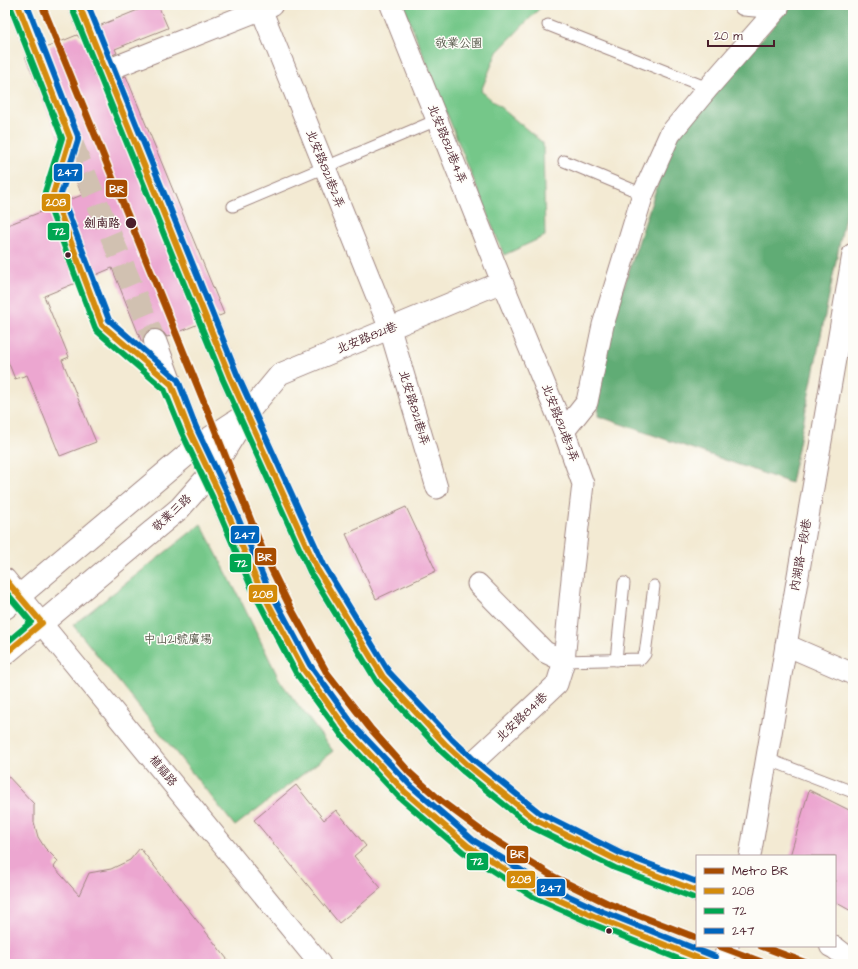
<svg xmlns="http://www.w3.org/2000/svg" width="858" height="969" viewBox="0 0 858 969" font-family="'Architects Daughter','LXGW WenKai TC',sans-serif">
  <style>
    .green { fill: #75c789; stroke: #60735a }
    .forest { fill: #60ac75; stroke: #556650 }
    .building { fill: #eca6d0 }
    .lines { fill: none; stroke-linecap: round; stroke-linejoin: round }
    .secondary-tunnel { stroke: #d1c1b1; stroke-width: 22; stroke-dasharray: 22 11; stroke-linecap: butt }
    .service-casing { stroke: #9e847f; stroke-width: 13 }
    .minor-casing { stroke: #9e847f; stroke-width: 23 }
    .tertiary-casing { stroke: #9e847f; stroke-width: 24 }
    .secondary-casing { stroke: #9e847f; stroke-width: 24 }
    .service { stroke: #fff; stroke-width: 11 }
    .minor { stroke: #fff; stroke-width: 21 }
    .tertiary { stroke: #fff; stroke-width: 22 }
    .secondary { stroke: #fff; stroke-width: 22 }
    .bus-1-casing { stroke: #fdfcf7; stroke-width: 9 }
    .bus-2-casing { stroke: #fdfcf7; stroke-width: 9 }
    .bus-3-casing { stroke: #fdfcf7; stroke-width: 9 }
    .bus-1 { stroke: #d48b09; stroke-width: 6 }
    .bus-2 { stroke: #00a651; stroke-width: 6 }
    .bus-3 { stroke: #0065bd; stroke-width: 6 }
    .metro-1-casing { stroke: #fdfcf7; stroke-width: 10 }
    .metro-1 { stroke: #a74c00; stroke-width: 7 }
    .stop-dot { fill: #4a1f2b; stroke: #fdfcf7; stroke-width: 1.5 }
    .labels { text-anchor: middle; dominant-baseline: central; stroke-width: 3; stroke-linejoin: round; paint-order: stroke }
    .park-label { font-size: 12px; fill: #595a4c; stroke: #fdfcf7 }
    .street-label { font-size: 12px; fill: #4a1f2b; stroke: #fdfcf7 }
    .stop-label { font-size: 12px; font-weight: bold; fill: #4a1f2b; stroke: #fdfcf7; text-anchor: end }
    .line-badge { stroke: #fdfcf7; stroke-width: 1.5 }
    .badge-label { font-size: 11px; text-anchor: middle; font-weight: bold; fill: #fff }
  </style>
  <rect width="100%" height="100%" fill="#fdfcf7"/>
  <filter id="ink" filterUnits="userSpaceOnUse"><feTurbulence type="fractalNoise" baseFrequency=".025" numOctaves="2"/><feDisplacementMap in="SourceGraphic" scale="8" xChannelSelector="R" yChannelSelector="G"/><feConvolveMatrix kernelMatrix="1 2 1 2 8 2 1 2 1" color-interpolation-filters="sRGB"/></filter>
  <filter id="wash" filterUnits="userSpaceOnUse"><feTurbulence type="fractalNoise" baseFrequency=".012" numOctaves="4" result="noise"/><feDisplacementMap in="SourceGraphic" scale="16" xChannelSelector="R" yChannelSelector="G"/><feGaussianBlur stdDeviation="0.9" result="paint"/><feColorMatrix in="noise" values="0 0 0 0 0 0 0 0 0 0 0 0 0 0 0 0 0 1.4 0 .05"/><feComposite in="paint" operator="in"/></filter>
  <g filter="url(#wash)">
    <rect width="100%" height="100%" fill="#f3ead3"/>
    <!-- green -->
    <g class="green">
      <polygon points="403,5 538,5 541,7 497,52 481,91 543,143 545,236 504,255"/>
      <polygon points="201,524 240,599 280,681 333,751 235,826 73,625"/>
    </g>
    <!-- forest -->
    <polygon class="forest" points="802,5 853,5 853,186 851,187 791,483 598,416 601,355 671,144 788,9"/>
    <g id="blocks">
      <!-- building -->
      <g class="building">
        <polygon points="150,5 158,5 168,28 115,49 117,53 101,60 96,63 93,69 94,75 97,80 104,83 109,82 126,76 224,314 219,316 214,310 208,308 203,308 197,313 195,319 196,325 167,337 163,332 157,329 150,329 145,333 143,339 143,345 112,268 91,277 64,202 82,195 69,164 77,140 77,136 72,131 68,131 63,136 61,144 25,56 29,61 34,63 41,62 46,58 48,53 48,47 77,35 81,40 87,42 94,41 99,38 101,32 101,25"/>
        <polygon points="51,208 78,282 44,296 69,357 62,360 96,442 60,456 27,375 15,379 5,354 5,226"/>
        <polygon points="406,507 436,571 376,599 346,534"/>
        <polygon points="5,773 34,804 34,822 38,837 45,848 58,861 54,867 79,895 89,873 111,869 130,860 140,848 231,964 5,964"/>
        <polygon points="296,785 324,820 336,810 366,846 354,856 381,888 339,923 254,820"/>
        <polygon points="809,790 853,812 853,912 835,902 835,856 790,856"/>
      </g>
    </g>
  </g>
  <g filter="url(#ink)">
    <use href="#blocks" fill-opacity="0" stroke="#9e847f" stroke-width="1"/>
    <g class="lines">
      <!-- secondary-tunnel -->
      <g class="secondary-tunnel">
        <polyline points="89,30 207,320"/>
        <polyline points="36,51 70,138 155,341"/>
      </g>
      <!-- service casing -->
      <g class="service-casing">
        <g id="service">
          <polyline points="548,25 708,88"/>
          <polyline points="70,138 53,194 89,292 102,325 165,379"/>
          <polyline points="564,161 643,194"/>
          <polyline points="233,206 437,120"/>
          <polyline points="616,660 624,583"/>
          <polyline points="564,661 641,659 645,654 654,586"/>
          <polyline points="767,759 853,792"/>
        </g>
      </g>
      <!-- minor casing -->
      <g class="minor-casing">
        <g id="minor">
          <polyline points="391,5 502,282 564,431 583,484 573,569 564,661 557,684 469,766"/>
          <polyline points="744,5 778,8"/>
          <polyline points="261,9 390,329 437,488"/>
          <polyline points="105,71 272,5"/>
          <polyline points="247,414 280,374 502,282"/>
          <polyline points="564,431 587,402 603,325 643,194 670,134 708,88 778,8"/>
          <polyline points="5,579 320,964"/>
          <polyline points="478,584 545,652 564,661"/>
          <polyline points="786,645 853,674"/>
          <polyline points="750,856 853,254"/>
          <polyline points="722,964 728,946"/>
        </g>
      </g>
      <!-- tertiary casing -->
      <g class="tertiary-casing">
        <g id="tertiary">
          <polyline points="5,608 196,447 242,417"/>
          <polyline points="5,654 180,508 210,474 247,414"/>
        </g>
      </g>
      <!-- secondary casing -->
      <g class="secondary-casing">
        <g id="secondary">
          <polyline points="18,5 36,51"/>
          <polyline points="79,5 89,30"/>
          <polyline points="207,320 230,377 317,569 383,677 446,745 469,766 536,820 619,861 697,891"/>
          <polyline points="155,341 171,384 189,430 219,493 259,586 303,669 348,731 405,792 468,846 539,891 598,918 713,964"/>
          <polyline points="831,946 835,948 853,962"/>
        </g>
      </g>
      <!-- service -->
      <use href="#service" class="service"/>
      <!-- minor -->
      <use href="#minor" class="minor"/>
      <!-- tertiary -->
      <use href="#tertiary" class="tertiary"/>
      <!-- secondary -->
      <use href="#secondary" class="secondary"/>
      <!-- bus-1 casing -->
      <g class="bus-1-casing">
        <g id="bus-1">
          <polyline points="18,5 70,138 53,194 102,325 171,384 189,430 219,493 259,586 303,669 348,731 405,792 468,846 539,891 598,918 713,964"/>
          <polyline points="79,5 230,377 317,569 383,677 446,745 469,766 536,820 619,861 697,891"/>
          <polyline points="5,579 42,623 5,654"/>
        </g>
      </g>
      <!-- bus-2 casing -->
      <g class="bus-2-casing">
        <g id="bus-2">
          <polyline points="11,8 62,138 45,192 45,195 95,328 97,331 164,389 182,433 212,496 252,589 296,673 342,736 399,797 463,852 535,898 595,925 691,964"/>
          <polyline points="72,8 223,380 310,572 377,682 441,751 464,772 532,827 615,868 694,898"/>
          <polyline points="5,591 31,622 5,644"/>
        </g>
      </g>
      <!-- bus-3 casing -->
      <g class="bus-3-casing">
        <g id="bus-3">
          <polyline points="27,5 78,136 78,140 61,194 109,320 178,380 196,427 226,490 266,583 310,665 354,726 411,786 473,840 543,884 601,911 716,957"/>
          <polyline points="88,5 237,374 324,565 389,672 452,739 474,760 540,813 622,854 697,882"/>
        </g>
      </g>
      <!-- bus-1 -->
      <use href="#bus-1" class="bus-1"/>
      <!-- bus-2 -->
      <use href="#bus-2" class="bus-2"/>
      <!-- bus-3 -->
      <use href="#bus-3" class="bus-3"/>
      <!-- metro-1 casing -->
      <g class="metro-1-casing">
        <g id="metro-1">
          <polyline points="42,5 206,407 265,556 288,603 327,673 370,728 410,773 441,801 487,835 554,877 609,904 697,938"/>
          <polyline points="719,946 767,964"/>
          <polyline points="761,946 809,964"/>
        </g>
      </g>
      <!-- metro-1 -->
      <use href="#metro-1" class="metro-1"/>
    </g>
  </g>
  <!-- markers -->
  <g class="stop-dot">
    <circle cx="131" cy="223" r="6"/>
    <circle cx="68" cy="255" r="3.5"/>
    <circle cx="609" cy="931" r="3.5"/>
  </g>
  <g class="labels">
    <!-- park labels -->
    <g class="park-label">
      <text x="459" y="43">敬業公園</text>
      <text x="178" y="639">中山21號廣場</text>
    </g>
    <!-- street labels -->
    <g class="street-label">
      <text transform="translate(447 144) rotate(68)">北安路821巷4弄</text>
      <text transform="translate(325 169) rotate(68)">北安路821巷2弄</text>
      <text transform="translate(367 338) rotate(-22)">北安路821巷</text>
      <text transform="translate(414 408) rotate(73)">北安路821巷1弄</text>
      <text transform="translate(560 423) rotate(69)">北安路821巷3弄</text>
      <text transform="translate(172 513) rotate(-43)">敬業三路</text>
      <text transform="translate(801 555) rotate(-80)">內湖路一段1巷</text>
      <text transform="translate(522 717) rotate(-43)">北安路841巷</text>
      <text transform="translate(163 771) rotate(51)">植福路</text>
    </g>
    <!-- stop labels -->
    <g class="stop-label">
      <text x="120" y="223">劍南路</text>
    </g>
  </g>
  <g class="line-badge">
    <rect x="53" y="163" width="30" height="19" rx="4" fill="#0065bd"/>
    <rect x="105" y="179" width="23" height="19" rx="4" fill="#a74c00"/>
    <rect x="41" y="193" width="30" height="19" rx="4" fill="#d48b09"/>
    <rect x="47" y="222" width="23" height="19" rx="4" fill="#00a651"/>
    <rect x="230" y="525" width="30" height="19" rx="4" fill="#0065bd"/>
    <rect x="254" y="547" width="23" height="19" rx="4" fill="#a74c00"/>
    <rect x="229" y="553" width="23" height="20" rx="4" fill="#00a651"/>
    <rect x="248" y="584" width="30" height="19" rx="4" fill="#d48b09"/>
    <rect x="506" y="845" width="23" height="19" rx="4" fill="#a74c00"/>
    <rect x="466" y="852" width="23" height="19" rx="4" fill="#00a651"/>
    <rect x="506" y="870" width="30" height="19" rx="4" fill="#d48b09"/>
    <rect x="536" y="878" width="30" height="19" rx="4" fill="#0065bd"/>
  </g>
  <g class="badge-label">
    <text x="68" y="176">247</text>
    <text x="117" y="193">BR</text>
    <text x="56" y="206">208</text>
    <text x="59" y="235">72</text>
    <text x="245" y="539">247</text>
    <text x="265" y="561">BR</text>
    <text x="241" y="567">72</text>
    <text x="263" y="598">208</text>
    <text x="518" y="858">BR</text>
    <text x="477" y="865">72</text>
    <text x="521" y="883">208</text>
    <text x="551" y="892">247</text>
  </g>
  <!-- margin -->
  <rect width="858" height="969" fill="none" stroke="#fdfcf7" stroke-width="20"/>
  <!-- legend -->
  <rect x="696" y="855" width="140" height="92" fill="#fdfcf7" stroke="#b5a4a5"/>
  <rect x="704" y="868" width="20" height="6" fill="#a74c00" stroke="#b5a4a5"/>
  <text x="732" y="875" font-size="12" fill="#4a1f2b">Metro BR</text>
  <rect x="704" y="888" width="20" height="6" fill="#d48b09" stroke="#b5a4a5"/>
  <text x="732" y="895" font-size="12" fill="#4a1f2b">208</text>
  <rect x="704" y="908" width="20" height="6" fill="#00a651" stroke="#b5a4a5"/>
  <text x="732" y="915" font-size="12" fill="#4a1f2b">72</text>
  <rect x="704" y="928" width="20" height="6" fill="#0065bd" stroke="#b5a4a5"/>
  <text x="732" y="935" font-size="12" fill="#4a1f2b">247</text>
  <!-- scale -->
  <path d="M708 40v6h66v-6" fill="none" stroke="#4a1f2b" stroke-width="2"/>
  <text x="714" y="40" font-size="12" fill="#4a1f2b" stroke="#fdfcf7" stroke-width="3" paint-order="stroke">20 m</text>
</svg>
